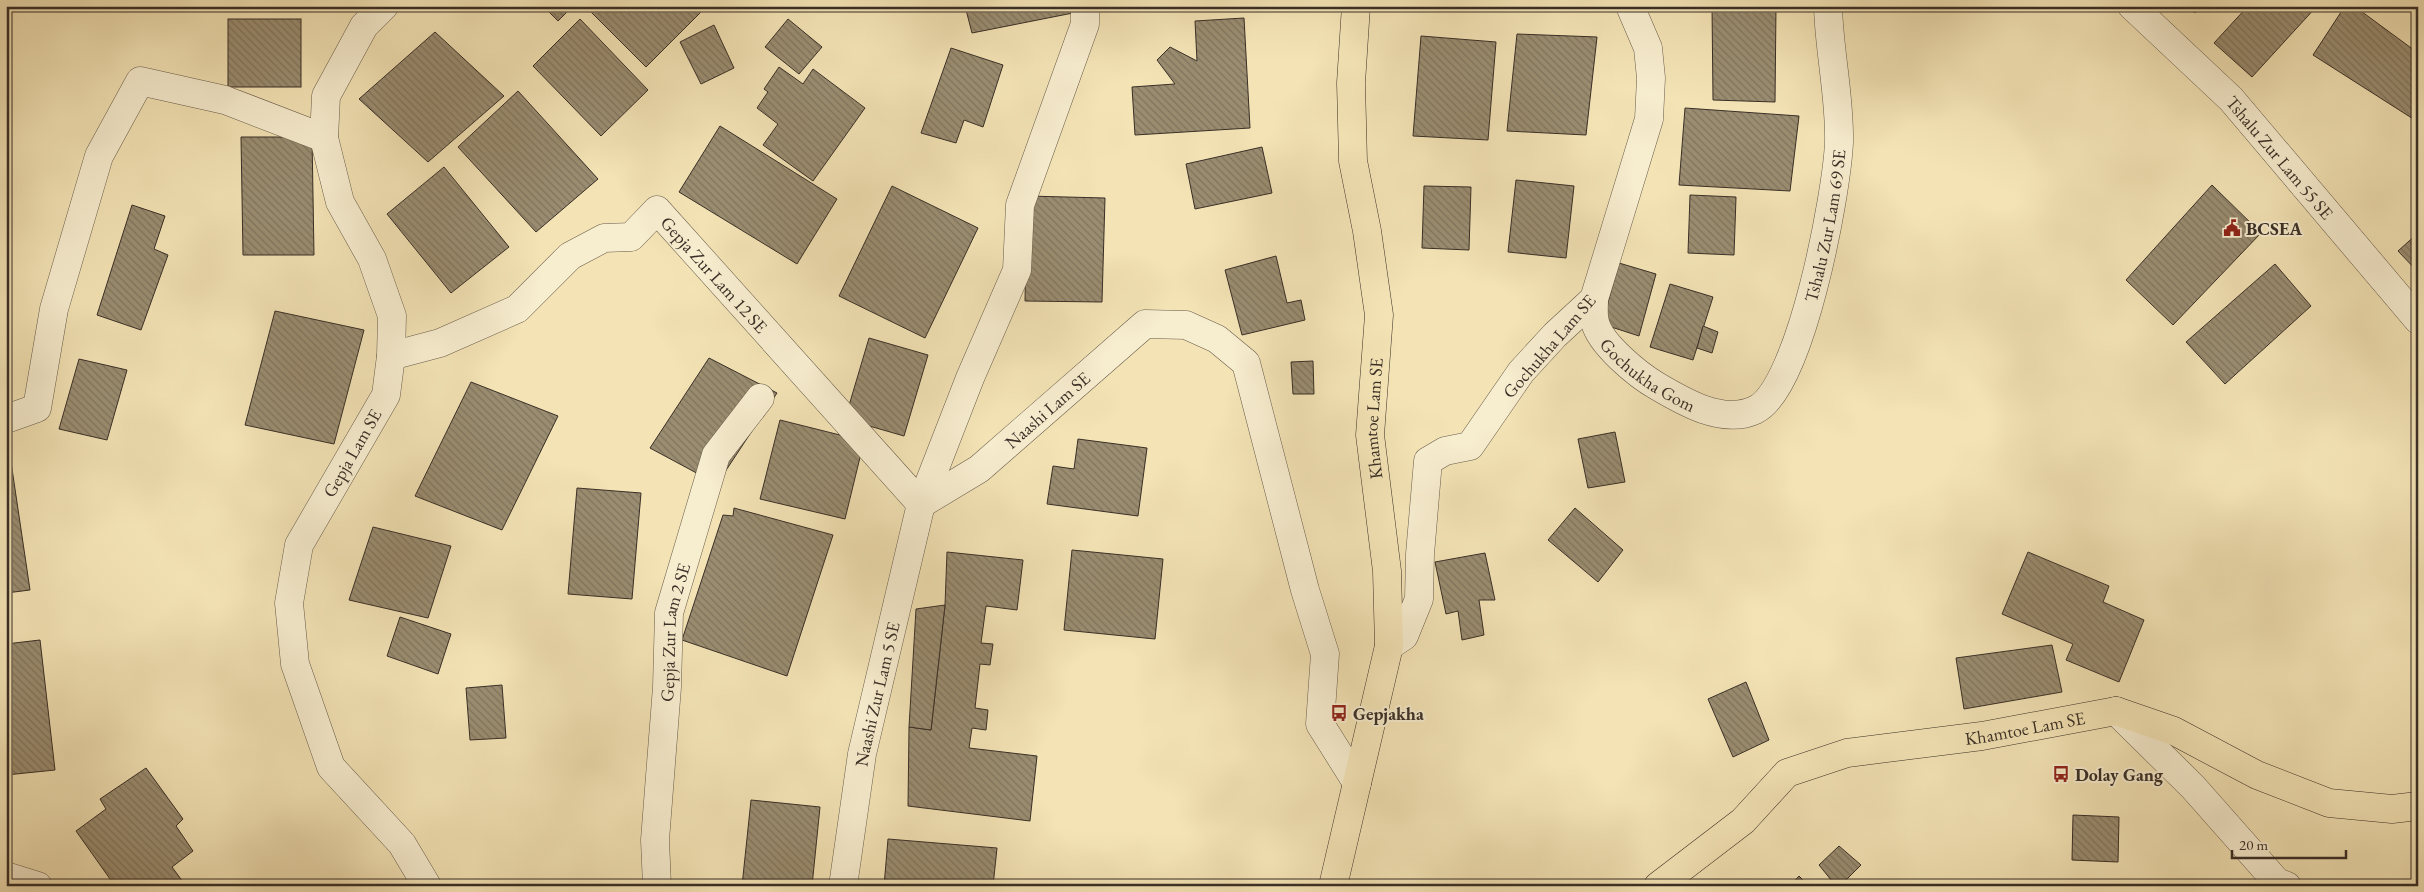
<svg xmlns="http://www.w3.org/2000/svg" width="2424" height="892" viewBox="0 0 2424 892" font-family="'EB Garamond',serif">
  <style>
    .building { fill: url(#building-back-hatch); stroke: #392f27 }
    .lines { fill: none; stroke-linecap: round; stroke-linejoin: round }
    .minor-casing { stroke: #685c4a; stroke-width: 29 }
    .major-casing { stroke: #392f27; stroke-width: 29 }
    .minor { stroke: #f7edcf; stroke-width: 28 }
    .major { stroke: #f3e3b5; stroke-width: 28 }
    .labels { text-anchor: middle; dominant-baseline: central; stroke-width: 4; stroke-linejoin: round; paint-order: stroke }
    .street-label { font-size: 18px; fill: #392f27; stroke: #f7edcf }
    .poi-label { font-size: 18px; font-weight: bold; fill: #392f27; stroke: #f7edcf; text-anchor: start }
  </style>
  <defs>
    <pattern id="building-back-hatch" width="6" height="6" patternUnits="userSpaceOnUse" patternTransform="scale(1.25)"><rect width="6" height="6" fill="#9a8d71"/><path d="M-1 5l2 2M0 0l6 6M5-1l2 2" fill="none" stroke="#7f745d"/></pattern>
  </defs>
  <rect width="100%" height="100%" fill="#f3e3b5"/>
  <filter id="stains"><feTurbulence type="fractalNoise" baseFrequency=".004" numOctaves="4"/><feColorMatrix values="0 0 0 0 .2 0 0 0 0 .09 0 0 0 0 .02 0 0 0 .5 -.17"/></filter>
  <radialGradient id="worn" r=".72"><stop offset=".6" stop-color="#630" stop-opacity="0"/><stop offset="1" stop-color="#630" stop-opacity=".3"/></radialGradient>
  <!-- building -->
  <g class="building">
    <polygon points="543,6 573,6 558,21"/>
    <polygon points="595,6 707,6 646,67 590,11"/>
    <polygon points="965,6 1076,6 1078,12 972,33"/>
    <polygon points="1458,6 1577,6 1577,9 1458,11"/>
    <polygon points="1712,6 1776,6 1775,102 1713,100"/>
    <polygon points="2187,6 2201,6 2195,13"/>
    <polygon points="2248,6 2317,6 2252,77 2214,43"/>
    <polygon points="2345,6 2354,6 2418,53 2418,122 2313,55"/>
    <polygon points="1244,18 1250,128 1135,135 1132,87 1175,84 1157,60 1170,47 1197,61 1195,21"/>
    <rect x="228" y="19" width="73" height="68"/>
    <polygon points="580,19 648,90 601,136 533,66"/>
    <polygon points="788,19 822,47 799,74 765,47"/>
    <polygon points="714,25 734,68 701,84 680,42"/>
    <polygon points="435,32 504,96 428,162 359,99"/>
    <polygon points="1517,34 1597,37 1586,135 1507,131"/>
    <polygon points="1421,36 1496,42 1488,140 1413,136"/>
    <polygon points="951,48 1003,65 983,127 964,120 956,143 921,133"/>
    <polygon points="779,67 803,84 813,69 865,108 813,181 763,145 778,124 757,108 768,92 764,89"/>
    <polygon points="518,91 598,179 536,232 458,147"/>
    <polygon points="1685,108 1799,116 1790,191 1679,185"/>
    <polygon points="720,126 837,199 797,264 679,192"/>
    <polygon points="241,137 312,137 314,255 243,255"/>
    <polygon points="1262,147 1272,193 1195,209 1186,164"/>
    <polygon points="444,167 509,247 451,293 387,214"/>
    <polygon points="1516,180 1574,186 1566,258 1508,252"/>
    <polygon points="2212,185 2261,233 2173,325 2126,280"/>
    <polygon points="892,186 978,228 925,338 839,296"/>
    <polygon points="1424,186 1471,187 1469,250 1422,248"/>
    <polygon points="1690,195 1736,197 1734,255 1688,253"/>
    <polygon points="1027,196 1105,198 1102,302 1025,301"/>
    <polygon points="132,205 165,216 154,249 168,255 141,330 97,315"/>
    <polygon points="2418,233 2418,272 2398,251"/>
    <polygon points="1276,256 1287,303 1301,300 1305,320 1242,335 1225,270"/>
    <polygon points="1619,263 1656,274 1639,336 1602,324"/>
    <polygon points="2275,264 2311,306 2225,384 2186,342"/>
    <polygon points="1670,284 1713,297 1693,360 1650,347"/>
    <polygon points="275,311 364,330 334,444 245,425"/>
    <polygon points="1703,326 1718,332 1712,353 1697,348"/>
    <polygon points="869,338 928,355 904,436 845,419"/>
    <polygon points="709,358 777,393 717,484 650,448"/>
    <polygon points="79,359 127,370 107,440 59,429"/>
    <polygon points="1313,361 1314,394 1293,394 1291,362"/>
    <polygon points="471,382 558,416 502,530 415,496"/>
    <polygon points="780,420 864,441 845,519 760,499"/>
    <polygon points="1615,432 1625,482 1588,488 1578,439"/>
    <polygon points="1078,439 1147,448 1138,516 1047,504 1053,466 1074,469"/>
    <polygon points="11,462 30,590 6,593 6,463"/>
    <polygon points="577,488 641,493 632,599 568,594"/>
    <polygon points="734,508 833,535 787,676 682,640 723,515 733,516"/>
    <polygon points="1575,508 1623,550 1598,582 1548,540"/>
    <polygon points="373,527 451,546 428,618 349,600"/>
    <polygon points="1072,550 1163,559 1155,639 1064,630"/>
    <polygon points="947,552 1023,560 1017,610 986,606 981,643 993,644 990,665 980,664 975,708 988,710 986,730 972,728 969,748 1037,756 1030,821 908,806 909,727 931,730 945,605"/>
    <polygon points="2028,552 2109,586 2103,602 2144,620 2119,682 2066,660 2073,644 2002,614"/>
    <polygon points="1485,553 1495,600 1479,600 1484,635 1462,640 1458,611 1446,614 1435,562"/>
    <polygon points="945,605 931,730 909,727 916,609"/>
    <polygon points="400,617 451,634 438,674 387,656"/>
    <polygon points="40,640 55,770 6,775 6,644"/>
    <polygon points="2052,645 2062,692 1964,709 1956,658"/>
    <polygon points="1746,682 1769,740 1733,757 1708,699"/>
    <polygon points="502,685 506,738 470,740 466,688"/>
    <polygon points="146,768 183,819 176,826 193,851 172,867 186,886 115,886 76,831 106,809 100,799"/>
    <polygon points="751,800 820,807 812,886 742,886"/>
    <polygon points="2073,815 2119,817 2118,862 2072,860"/>
    <polygon points="888,839 997,848 993,886 884,886"/>
    <polygon points="1839,846 1861,865 1840,886 1836,886 1819,865"/>
    <polygon points="1799,876 1809,886 1790,886"/>
  </g>
  <g class="lines">
    <!-- minor casing -->
    <g class="minor-casing">
      <g id="minor">
        <polyline points="384,6 364,26 326,96 324,138 340,202 372,259 392,316 391,356 386,395 299,545 289,603 295,664 331,767 402,844 427,886"/>
        <path id="s1" d="M2132,6L2231,99L2418,320"/>
        <path id="s2" d="M1594,299C1594,306 1593,315 1595,322C1600,344 1638,375 1657,386C1684,402 1723,425 1755,410C1801,389 1837,192 1839,142C1840,96 1829,51 1828,6"/>
        <path id="s3" d="M391,356L440,343L517,309L570,256L604,238L631,237L657,210L921,504"/>
        <polyline points="6,419 37,408 54,309 99,156 140,81 225,100 324,138"/>
        <path id="s4" d="M921,504L979,469L1145,324L1186,325L1217,339L1246,363L1305,590L1325,654L1320,724L1357,783"/>
        <polyline points="1389,646 1404,636 1419,599 1420,554 1428,461 1445,451 1470,446 1521,372 1555,335 1594,299 1649,119 1651,78 1648,48 1630,6"/>
        <polyline points="2116,711 2193,787 2277,882 2287,886"/>
        <polyline points="6,876 38,886"/>
        <path id="s5" d="M657,886L655,840L667,687L669,613L716,455L760,398"/>
        <path id="s6" d="M843,886L862,754L921,504L970,378L1017,270L1020,205L1085,24V6"/>
      </g>
    </g>
    <!-- major casing -->
    <g class="major-casing">
      <g id="major">
        <path id="s7" d="M1333,886L1389,646L1387,571L1370,435L1379,315L1367,231L1353,161L1351,83L1356,6"/>
        <path id="s8" d="M1658,886L1743,821L1787,773L1847,753L1982,736L2116,711L2174,731L2257,775L2329,803L2392,809L2418,806"/>
      </g>
    </g>
    <!-- minor -->
    <use href="#minor" class="minor"/>
    <!-- major -->
    <use href="#major" class="major"/>
  </g>
  <!-- icons -->
  <defs>
    <g id="civic-bare" transform="scale(1.35)"><path d="M-.6-6.5H3V-4.5H.6V-3L4-1V1h2V6H-6V1h2V-1L-.6-3ZM-1.2 2.5V6h2.4V2.5Z" fill="#8f2418" stroke="#f7edcf" stroke-width="2.5" paint-order="stroke"/></g>
    <g id="bus-bare" transform="scale(1.35)"><path d="M-5-6H5V4H4V6H2V4H-2V6H-4V4H-5ZM-3.5-4V0h7V-4ZM-3.5 1.2v1.5H-2V1.2ZM2 1.2v1.5H3.5V1.2Z" fill="#8f2418" stroke="#f7edcf" stroke-width="2.5" paint-order="stroke"/></g>
  </defs>
  <g fill-rule="evenodd">
    <use href="#civic-bare" x="2232" y="228"/>
    <use href="#bus-bare" x="1339" y="713"/>
    <use href="#bus-bare" x="2061" y="774"/>
  </g>
  <g class="labels">
    <!-- street labels -->
    <g class="street-label">
      <text stroke="none"><textPath href="#s1" startOffset="212">Tshalu Zur Lam 55 SE</textPath></text>
      <text stroke="none"><textPath href="#s2" startOffset="420">Tshalu Zur Lam 69 SE</textPath></text>
      <text stroke="none"><textPath href="#s3" startOffset="399">Gepja Zur Lam 12 SE</textPath></text>
      <text transform="translate(1549 346) rotate(-49)">Gochukha Lam SE</text>
      <text stroke="none"><textPath href="#s2" startOffset="100">Gochukha Gom</textPath></text>
      <text stroke="none"><textPath href="#s4" startOffset="158">Naashi Lam SE</textPath></text>
      <text stroke="none"><textPath href="#s7" startOffset="475">Khamtoe Lam SE</textPath></text>
      <text transform="translate(352 453) rotate(-60)">Gepja Lam SE</text>
      <text stroke="none"><textPath href="#s5" startOffset="255">Gepja Zur Lam 2 SE</textPath></text>
      <text stroke="none"><textPath href="#s6" startOffset="195">Naashi Zur Lam 5 SE</textPath></text>
      <text stroke="none"><textPath href="#s8" startOffset="415">Khamtoe Lam SE</textPath></text>
    </g>
    <!-- poi labels -->
    <g class="poi-label">
      <text x="2246" y="228">BCSEA</text>
      <text x="1353" y="713">Gepjakha</text>
      <text x="2075" y="774">Dolay Gang</text>
    </g>
  </g>
  <!-- margin -->
  <rect width="2424" height="892" fill="none" stroke="#f3e3b5" stroke-width="25"/>
  <rect x="8" y="8" width="2409" height="877" fill="none" stroke="#392f27" stroke-width="2.5"/>
  <rect x="12" y="12" width="2399" height="867" fill="none" stroke="#392f27"/>
  <!-- scale -->
  <path d="M2232 850v8h114v-8" fill="none" stroke="#392f27" stroke-width="2.5"/>
  <text x="2239" y="850" font-size="15" fill="#392f27" stroke="#f7edcf" stroke-width="4" paint-order="stroke">20 m</text>
  <rect width="100%" height="100%" filter="url(#stains)"/>
  <rect width="100%" height="100%" fill="url(#worn)"/>
</svg>
